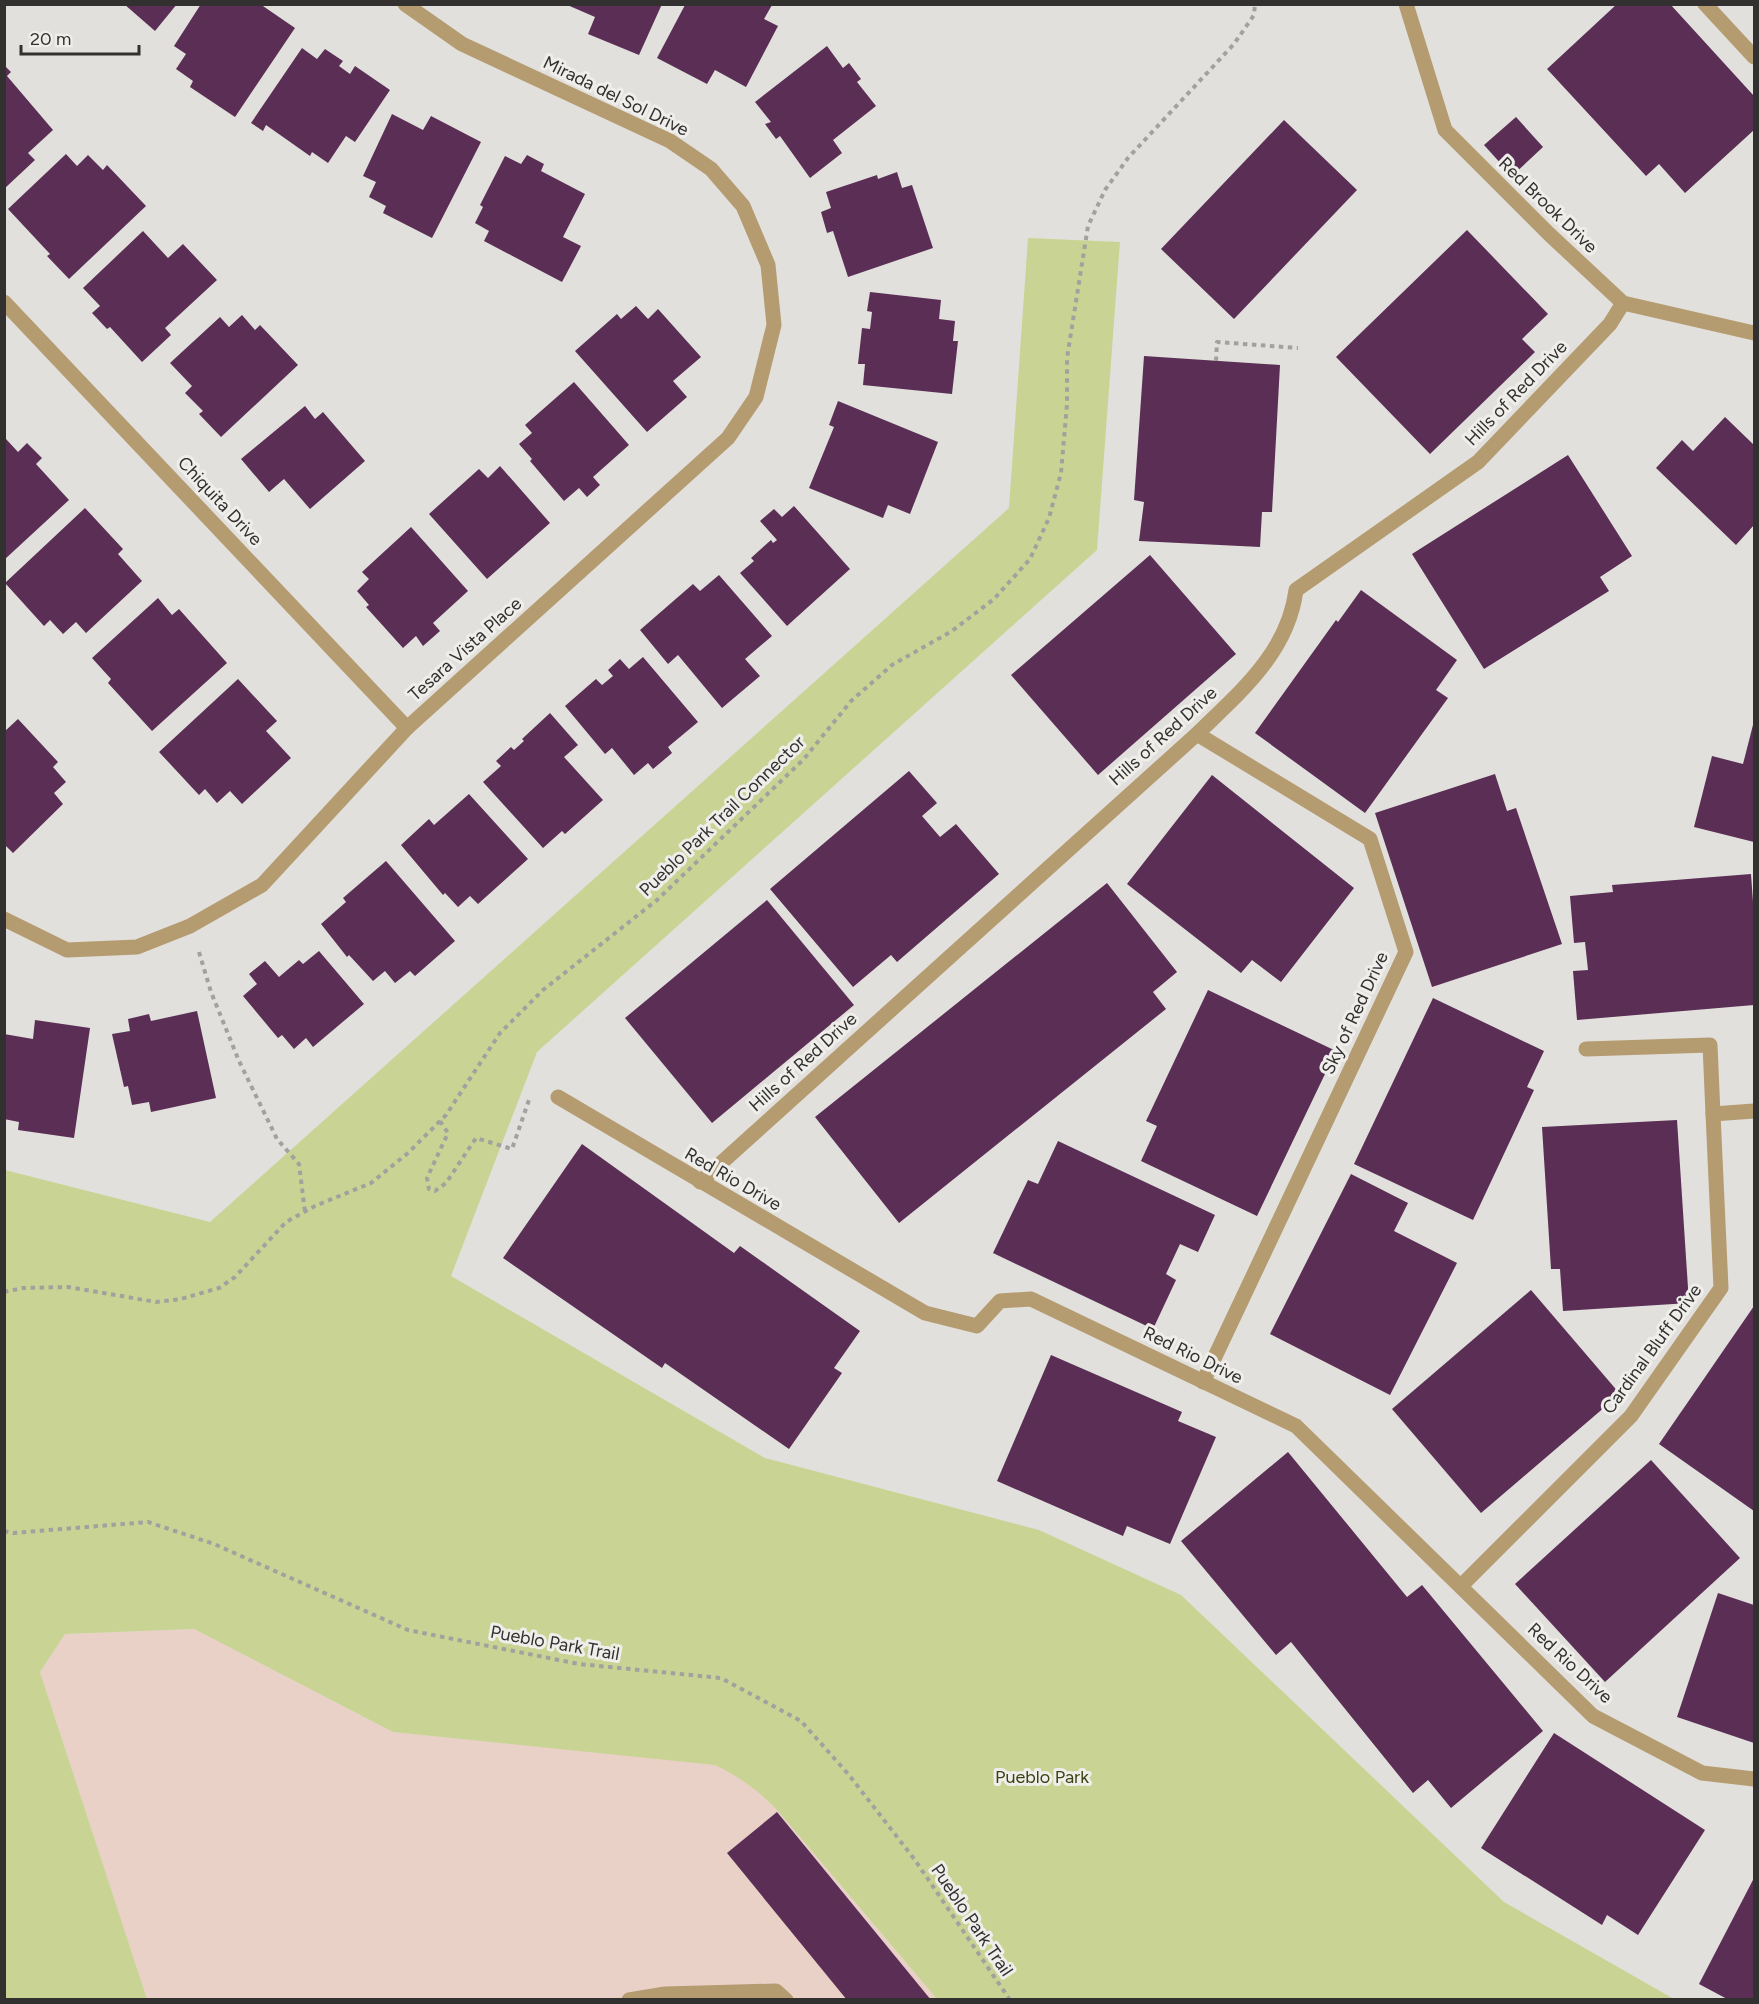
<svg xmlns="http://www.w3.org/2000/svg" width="1759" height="2004" viewBox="0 0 1759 2004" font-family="Figtree,sans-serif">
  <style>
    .industrial { fill: #e9d1c7 }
    .green { fill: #c9d494 }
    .building { fill: #5a2e55 }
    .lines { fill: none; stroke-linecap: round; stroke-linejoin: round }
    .path { stroke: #a3a19e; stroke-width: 4; stroke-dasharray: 4.5 4.5; stroke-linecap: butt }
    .lane { stroke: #b49b70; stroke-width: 15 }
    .street { stroke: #b49b70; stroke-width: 15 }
    .labels { text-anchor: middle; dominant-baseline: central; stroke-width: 6; stroke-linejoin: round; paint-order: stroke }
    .street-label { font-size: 18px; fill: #323130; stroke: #efeeea }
    .park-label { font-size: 18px; fill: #3b4211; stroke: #efeeea }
  </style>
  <rect width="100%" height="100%" fill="#e2e0dc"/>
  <!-- industrial -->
  <polygon class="industrial" points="194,1629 393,1732 715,1764 739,1776 760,1792 778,1811 937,1999 147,1999 40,1672 65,1634"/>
  <!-- green -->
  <path class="green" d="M1028,238L1120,242L1097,550L537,1052L451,1276L765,1458L1039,1530L1181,1595L1504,1902L1674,1999H937L778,1811C759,1791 740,1777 715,1765L393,1732L194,1629L65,1634L40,1672L147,1999H5V1170L210,1222L1009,508Z"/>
  <!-- building -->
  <g class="building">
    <polygon points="124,4 177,4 155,31"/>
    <polygon points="201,4 260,4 295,28 235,117 190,87 193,81 176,69 186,54 174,46"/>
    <polygon points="565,4 662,4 639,55 588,34 595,17"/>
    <polygon points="1617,4 1670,4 1754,96 1754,130 1685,193 1659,164 1646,176 1547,69"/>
    <polygon points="685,5 772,5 764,19 778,26 746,87 715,70 707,84 657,58"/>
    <polygon points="827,46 843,68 849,63 861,79 857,82 876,106 833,140 842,153 810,178 780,136 776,139 765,124 771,122 755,102"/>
    <polygon points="302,48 317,59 325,49 343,61 339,66 350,74 355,66 390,90 355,142 346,136 328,163 312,152 310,156 266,125 263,131 251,123"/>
    <polygon points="4,65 11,72 7,76 53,130 28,153 35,160 4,189"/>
    <polygon points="392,114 423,130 431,116 481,142 432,238 383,213 386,206 369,197 376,182 363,176"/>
    <polygon points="1516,117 1543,147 1512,176 1484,145"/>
    <polygon points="1284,120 1357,190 1234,319 1161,249"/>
    <polygon points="66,154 77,166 88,155 103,170 107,165 146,206 69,279 47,256 50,254 8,209"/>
    <polygon points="527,155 544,164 541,171 585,194 563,237 581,246 562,282 484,241 489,231 475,223 483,207 480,205 505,156 521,164"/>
    <polygon points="897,172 902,188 912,185 933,248 848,277 833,231 827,233 821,212 831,208 826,192 877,175 878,179"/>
    <polygon points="1467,230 1548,314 1522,339 1535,352 1430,454 1336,357"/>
    <polygon points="143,231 168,258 183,244 217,280 165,328 171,335 142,362 110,327 107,329 92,313 100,306 83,288"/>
    <polygon points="870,292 941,300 939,319 955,321 953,341 958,341 952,394 863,385 865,364 858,364 862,328 870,329 872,312 867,311"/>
    <polygon points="636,306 648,319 658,309 701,357 673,381 687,397 647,432 575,351 617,314 621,319"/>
    <polygon points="242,315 255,330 260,325 298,365 221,437 199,414 203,411 185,393 192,386 170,363 220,317 229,327"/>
    <polygon points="1144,356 1280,365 1272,512 1262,512 1260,547 1139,541 1144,502 1134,500"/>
    <polygon points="574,382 629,445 593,477 600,485 587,497 579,488 564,501 530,461 532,459 519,444 532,433 525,425"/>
    <polygon points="838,401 938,442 910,514 888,505 883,518 809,488 834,427 829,425"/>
    <polygon points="305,406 315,419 323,412 365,461 310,509 284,479 269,492 241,459"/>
    <polygon points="1725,417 1754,445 1754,525 1736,545 1656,468 1682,440 1693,451"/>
    <polygon points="6,439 18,452 27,443 42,458 36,464 69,500 4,560"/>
    <polygon points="1568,455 1632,556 1600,577 1609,591 1484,669 1412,554"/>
    <polygon points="500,466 550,523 487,579 429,514 479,469 488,478"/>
    <polygon points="794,506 850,569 787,626 740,573 754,561 751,558 771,540 773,543 777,540 760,521 774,509 782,517"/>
    <polygon points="85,508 123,549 118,554 142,581 86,633 76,622 63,634 50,620 44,626 5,583"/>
    <polygon points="411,527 468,591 433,623 440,631 423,646 416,636 403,648 366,607 369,605 357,591 369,579 362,572"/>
    <polygon points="1150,555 1236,654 1098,775 1011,675"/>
    <polygon points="719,575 772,636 745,659 760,676 722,708 678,655 668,664 640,630 693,584 700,591"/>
    <polygon points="1361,590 1457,660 1436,690 1448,698 1365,813 1255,733 1336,620 1338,622"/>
    <polygon points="158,598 172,615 179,609 227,663 152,731 108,683 111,679 92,658"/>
    <polygon points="643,657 698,722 668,747 672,753 653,769 648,763 634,775 612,748 605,754 565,706 596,679 602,685 613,676 608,670 620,659 629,669"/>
    <polygon points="238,679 277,721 266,731 291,758 242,804 230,791 217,803 205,789 199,795 159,752"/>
    <polygon points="550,713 578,745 564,757 603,800 565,834 562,831 543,848 483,782 501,766 496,761 511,747 514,750 524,741 522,739"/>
    <polygon points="18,719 58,762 53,767 66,782 54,793 63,804 13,853 4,844 4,732"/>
    <polygon points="1754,721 1754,842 1694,827 1712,756 1743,764"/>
    <polygon points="909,771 937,803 922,816 940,837 956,824 999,874 897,962 891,955 853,987 770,889"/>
    <polygon points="1495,774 1507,811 1516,808 1562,944 1432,987 1375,813"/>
    <polygon points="1212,775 1354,888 1281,982 1252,960 1241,973 1127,884"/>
    <polygon points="469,794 528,859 478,904 470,896 458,907 445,893 443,895 401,845 429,819 434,825"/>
    <polygon points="386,861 455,941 415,976 410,971 395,983 385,971 373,981 349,955 347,957 321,924 346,902 343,898"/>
    <polygon points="1751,874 1754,916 1754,1005 1577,1020 1573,971 1588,970 1585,942 1574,943 1570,896 1613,892 1612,885"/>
    <polygon points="1107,883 1177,972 1153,992 1166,1009 899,1223 815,1117"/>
    <polygon points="767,900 854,1005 712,1123 625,1018"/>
    <polygon points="319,951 364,1004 313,1047 306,1038 294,1049 282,1035 278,1038 243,996 257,984 249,974 265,961 279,977 299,960 303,964"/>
    <polygon points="1208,990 1336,1051 1257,1216 1141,1161 1157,1126 1146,1121"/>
    <polygon points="1433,998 1544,1051 1527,1087 1534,1090 1473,1220 1354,1164"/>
    <polygon points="197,1011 216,1098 151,1112 149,1102 132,1105 128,1086 124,1087 112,1034 130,1031 128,1019 149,1014 151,1021"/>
    <polygon points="35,1020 90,1028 74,1138 18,1130 19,1122 4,1119 4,1034 33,1039"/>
    <polygon points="1677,1120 1689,1303 1563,1311 1560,1269 1551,1269 1542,1127"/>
    <polygon points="1058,1141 1215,1215 1198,1252 1180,1244 1166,1274 1176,1280 1153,1329 993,1253 1028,1180 1038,1184"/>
    <polygon points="582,1144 734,1253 740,1246 860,1331 834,1368 842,1373 789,1449 665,1363 662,1368 503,1258"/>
    <polygon points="1351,1174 1408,1203 1394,1231 1457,1263 1390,1395 1270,1334"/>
    <polygon points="1531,1290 1620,1394 1481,1513 1392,1409"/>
    <polygon points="1754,1306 1754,1511 1659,1444"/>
    <polygon points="1051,1355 1182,1412 1178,1421 1216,1437 1170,1544 1127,1526 1123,1536 997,1481"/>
    <polygon points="1288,1452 1407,1597 1422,1585 1543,1731 1451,1808 1428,1780 1413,1793 1291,1642 1276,1655 1181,1541"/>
    <polygon points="1651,1460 1740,1558 1605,1682 1515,1584"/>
    <polygon points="1718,1593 1754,1605 1754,1743 1677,1717"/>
    <polygon points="1554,1733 1705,1830 1638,1935 1607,1915 1602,1925 1481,1848"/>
    <polygon points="777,1812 931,2000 847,2000 727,1853"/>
    <polygon points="1754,1878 1754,2000 1729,2000 1699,1984"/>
  </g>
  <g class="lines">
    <!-- path -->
    <g class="path">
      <polyline points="1216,361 1217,342 1298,348"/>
      <polyline points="199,952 211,992 239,1061 277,1139 299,1164 305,1212"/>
      <polyline points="440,1121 448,1133 427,1178 429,1189 435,1191 446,1183 476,1138 512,1149 529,1100"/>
      <polyline points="4,1292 23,1288 68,1287 156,1302 181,1299 219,1288 235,1277 286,1222 315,1206 371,1183 408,1153 446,1115 500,1033 543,990 657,900 804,759 851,701 892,665 952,631 994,599 1030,559 1049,518 1061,473 1067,404 1067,358 1088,226 1105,190 1128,158 1234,44 1254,15 1255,4"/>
      <polyline points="4,1531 13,1533 148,1522 214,1544 408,1630 579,1664 721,1678 801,1721 849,1775 915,1860 1010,2000"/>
    </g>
    <!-- lane -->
    <g class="lane">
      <polyline points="1705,4 1754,57"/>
      <polyline points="629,2000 665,1994 776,1991 786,2000"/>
    </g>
    <!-- street -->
    <g class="street">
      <polyline points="1406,4 1445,130 1549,234 1623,303 1754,333"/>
      <polyline points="4,302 407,728"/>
      <polyline points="1197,734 1370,839 1406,952 1203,1382"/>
      <polyline points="4,919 67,950 137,947 190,926 262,885 407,728 728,438 756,397 774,325 768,265 743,206 711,169 670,141 462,44 405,4"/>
      <polyline points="1586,1049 1710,1045 1713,1114"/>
      <polyline points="558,1097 925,1313 977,1326 1000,1301 1031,1299 1296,1426 1593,1716 1702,1773 1754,1779"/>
      <path d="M700,1182L1197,734C1239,693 1288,653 1296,590L1478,462L1610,324L1623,303"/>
      <polyline points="1461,1586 1631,1416 1721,1288 1713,1114 1754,1111"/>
    </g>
  </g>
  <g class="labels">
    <!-- street labels -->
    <g class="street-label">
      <text transform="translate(616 96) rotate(26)">Mirada del Sol Drive</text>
      <text transform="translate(1548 205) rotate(44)">Red Brook Drive</text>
      <text transform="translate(1516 393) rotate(-46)">Hills of Red Drive</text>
      <text transform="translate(220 501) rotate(47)">Chiquita Drive</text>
      <text transform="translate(465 649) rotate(-42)">Tesara Vista Place</text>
      <text transform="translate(1163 736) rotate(-42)">Hills of Red Drive</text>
      <text transform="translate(722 816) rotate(-44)">Pueblo Park Trail Connector</text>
      <text transform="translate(1355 1013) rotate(-65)">Sky of Red Drive</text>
      <text transform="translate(803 1062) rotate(-42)">Hills of Red Drive</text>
      <text transform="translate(733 1179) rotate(30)">Red Rio Drive</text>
      <text transform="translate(1652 1349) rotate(-54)">Cardinal Bluff Drive</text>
      <text transform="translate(1193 1355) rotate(26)">Red Rio Drive</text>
      <text transform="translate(555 1643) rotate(10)">Pueblo Park Trail</text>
      <text transform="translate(1570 1663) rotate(43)">Red Rio Drive</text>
      <text transform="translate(972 1920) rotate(56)">Pueblo Park Trail</text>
    </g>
    <!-- park labels -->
    <g class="park-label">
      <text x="1042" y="1777">Pueblo Park</text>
    </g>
  </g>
  <!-- border -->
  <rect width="1759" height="2004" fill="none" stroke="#323130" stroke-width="12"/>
  <!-- scale -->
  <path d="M21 45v9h118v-9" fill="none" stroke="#323130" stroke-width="3"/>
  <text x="30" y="45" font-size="18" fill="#323130" stroke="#efeeea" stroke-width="4.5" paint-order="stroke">20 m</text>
</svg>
